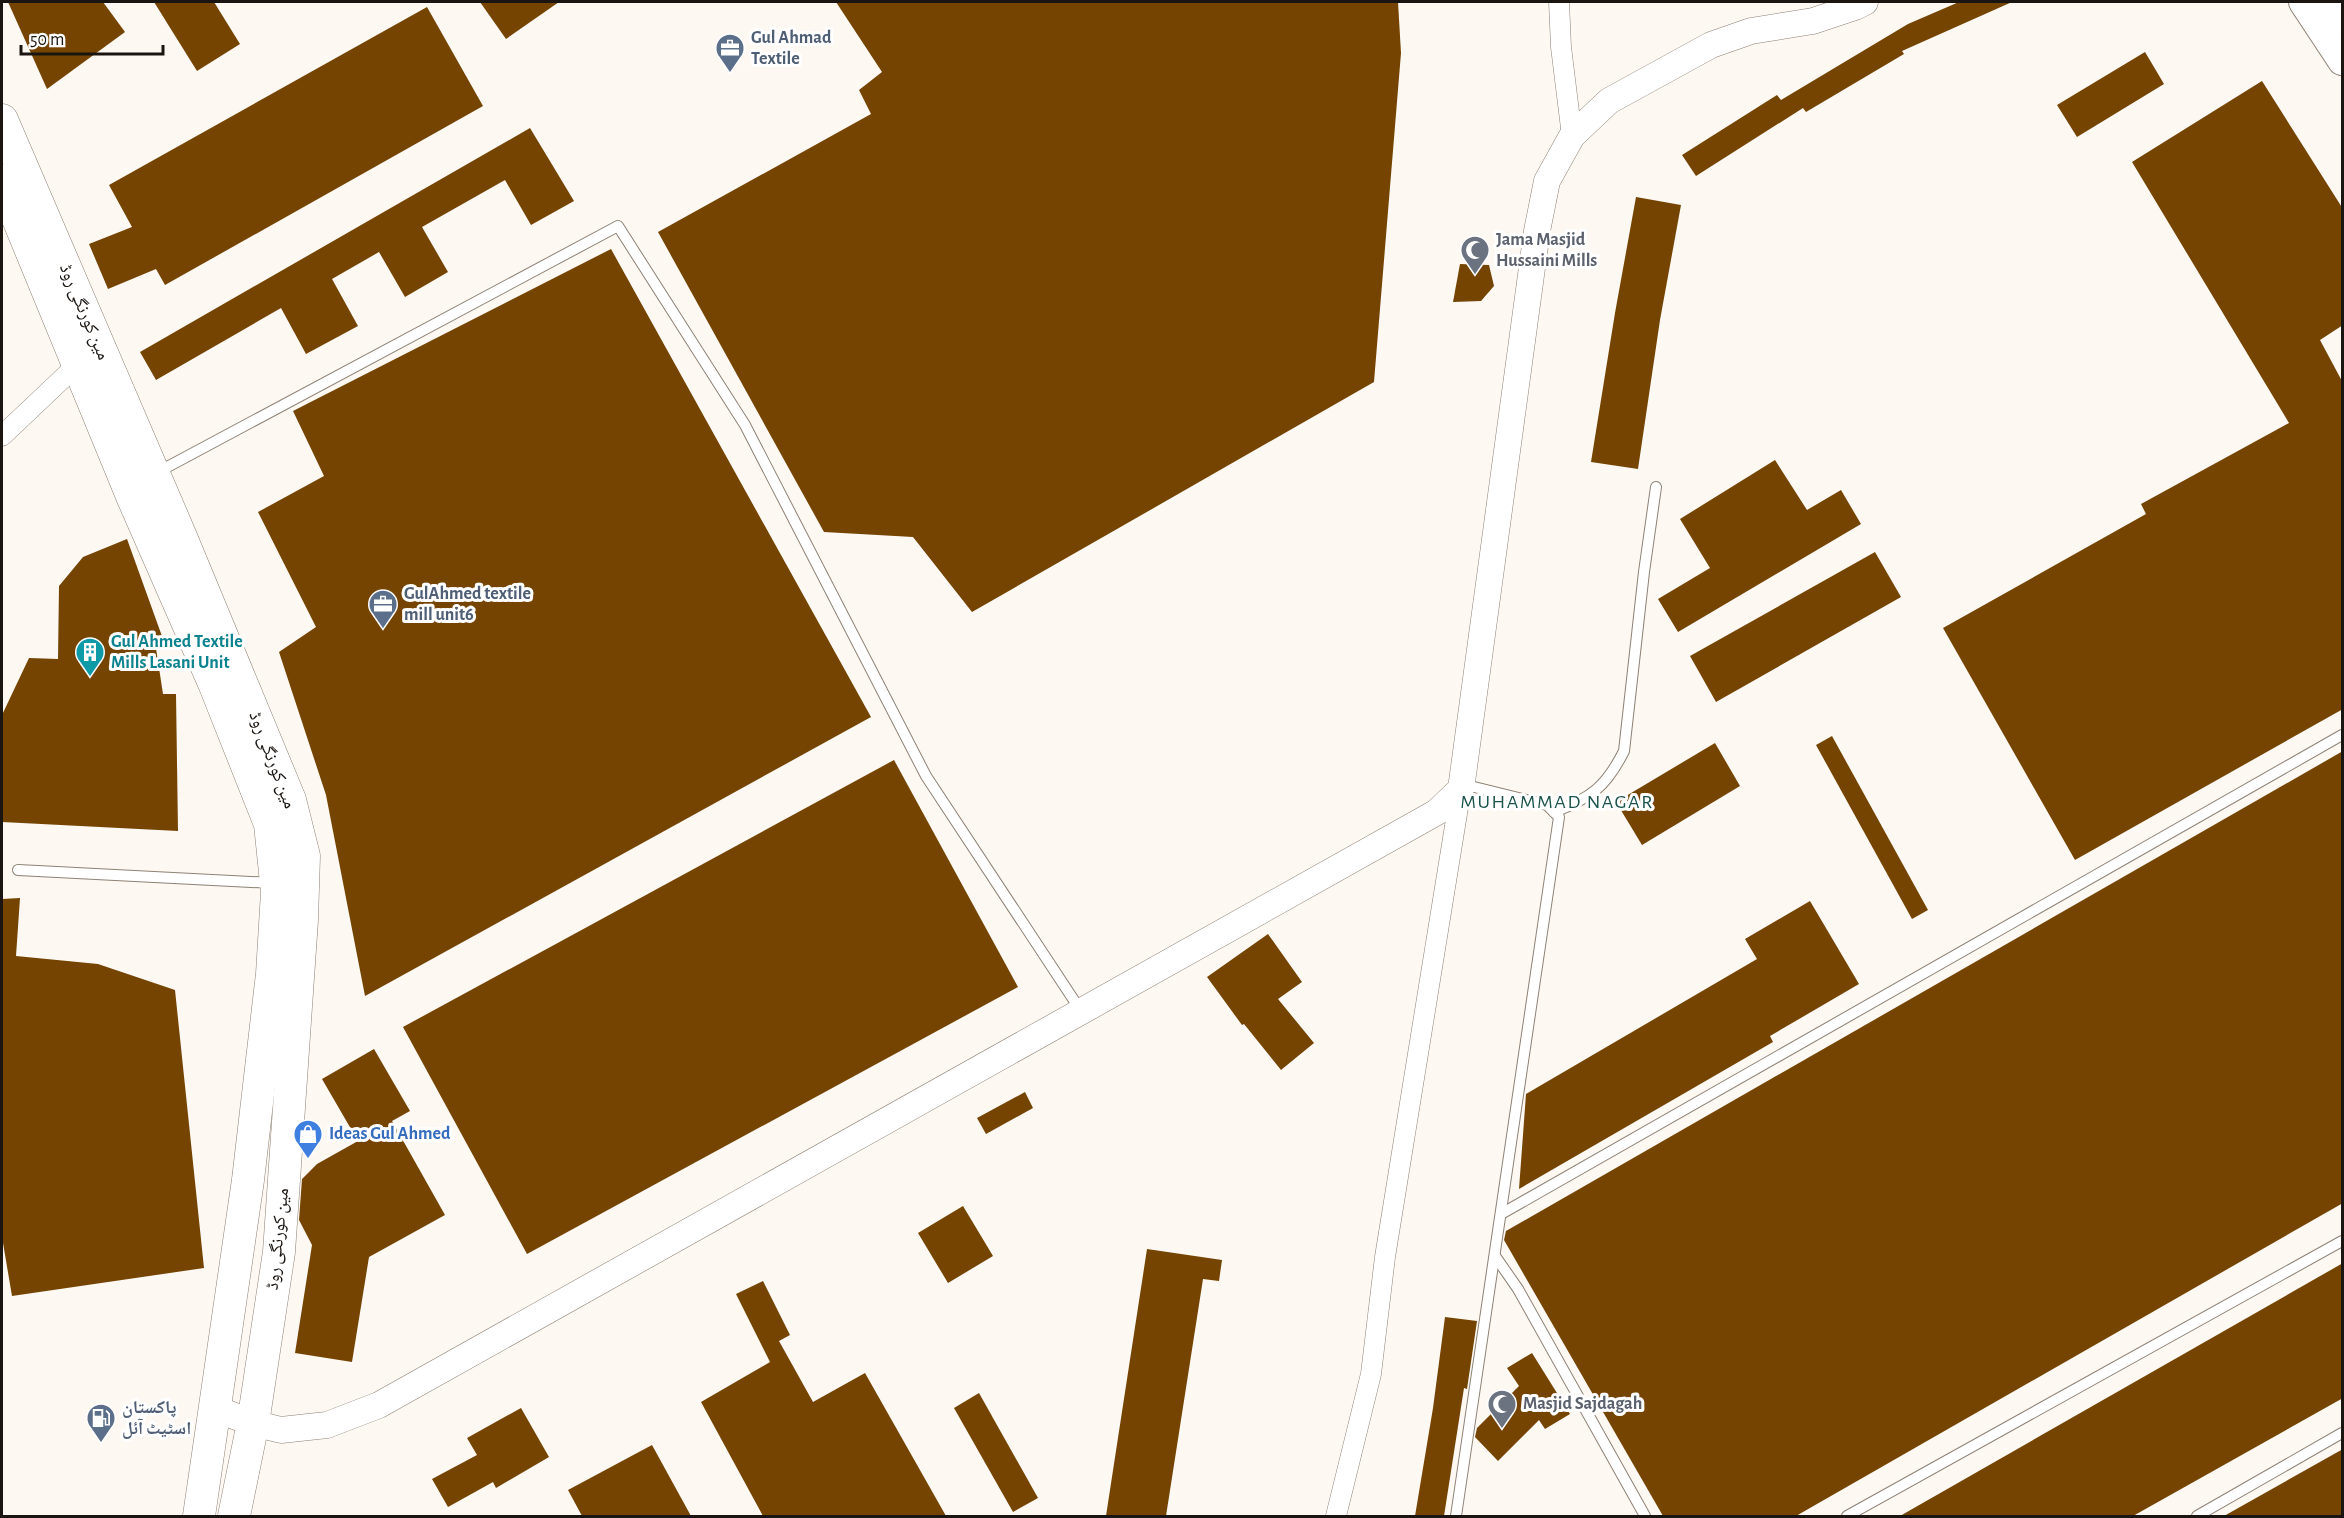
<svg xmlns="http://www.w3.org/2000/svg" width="2344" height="1518" viewBox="0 0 2344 1518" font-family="'Alegreya Sans','Noto Naskh Arabic',sans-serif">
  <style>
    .building { fill: #754400 }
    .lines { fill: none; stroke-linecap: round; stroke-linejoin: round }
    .service-casing { stroke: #8e8175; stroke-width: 12 }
    .minor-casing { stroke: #8e8175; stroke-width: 21 }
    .tertiary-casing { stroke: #8e8175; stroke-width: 27 }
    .secondary-casing { stroke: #8e8175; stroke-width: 30 }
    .primary-casing { stroke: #8e8175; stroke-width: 33 }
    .service { stroke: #fff; stroke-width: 10 }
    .minor { stroke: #fff; stroke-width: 20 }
    .tertiary { stroke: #fff; stroke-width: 26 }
    .secondary { stroke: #fff; stroke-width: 28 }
    .primary { stroke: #fff; stroke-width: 32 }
    .labels { text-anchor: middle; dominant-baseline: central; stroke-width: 6; stroke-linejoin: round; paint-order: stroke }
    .service-label { font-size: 18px; font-weight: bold; fill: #4e5e75; stroke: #fff; text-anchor: start }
    .worship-label { font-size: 18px; font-weight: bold; fill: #5b616d; stroke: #fff; text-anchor: start }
    .street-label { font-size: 18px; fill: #1a1511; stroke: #fff }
    .culture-label { font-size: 18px; font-weight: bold; fill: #0d838f; stroke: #fff; text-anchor: start }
    .shop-label { font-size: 18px; font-weight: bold; fill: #366cbe; stroke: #fff; text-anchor: start }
    .neighbourhood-label { font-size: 20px; letter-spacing: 1.5px; fill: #1b544c; stroke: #fff }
  </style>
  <rect width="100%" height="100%" fill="#fdf8f2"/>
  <!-- building -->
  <g class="building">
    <polygon points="8,2 103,2 125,32 47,89"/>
    <polygon points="154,2 214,2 240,44 197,71"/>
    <polygon points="480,2 559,2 506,39"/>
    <polygon points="836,2 1398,2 1401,53 1374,382 972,612 913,537 824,532 658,232 871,114 859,90 882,72"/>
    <polygon points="1959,2 2012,2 1902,51 1904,54 1806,112 1803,108 1696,176 1682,155 1777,95 1781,100 1908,24"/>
    <polygon points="427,7 483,106 165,285 156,269 108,289 89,244 132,227 109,185"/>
    <polygon points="2145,52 2164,84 2077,137 2057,105"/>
    <polygon points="2262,81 2343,209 2343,325 2320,340 2343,383 2343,709 2075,860 1943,628 2146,514 2141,504 2289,423 2132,162"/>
    <polygon points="530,128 574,201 531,225 505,180 422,227 448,272 405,297 379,252 332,279 358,326 306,354 281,308 156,380 140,352"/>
    <polygon points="1636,197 1681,205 1660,320 1638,469 1591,462 1615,313"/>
    <polygon points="611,249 871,717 365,996 326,795 279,652 316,627 258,512 324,476 293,411"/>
    <polygon points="1460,264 1489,265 1494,286 1481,301 1453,302"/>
    <polygon points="1775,460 1807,510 1841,490 1861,524 1678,632 1658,599 1710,568 1680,519"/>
    <polygon points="127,539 163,639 155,642 163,694 176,694 178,831 2,822 2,715 29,658 58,659 59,586 83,557"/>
    <polygon points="1875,552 1901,597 1716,702 1690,656"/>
    <polygon points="1832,736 1928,910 1912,919 1816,745"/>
    <polygon points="1715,743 1740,786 1642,845 1616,802"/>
    <polygon points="2343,751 2343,1203 1796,1516 1663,1516 1504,1240 1506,1231"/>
    <polygon points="894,760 1018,987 527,1254 403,1027"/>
    <polygon points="20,898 16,956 98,964 175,990 204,1268 12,1296 2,1237 2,899"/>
    <polygon points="1810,901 1859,984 1770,1036 1773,1042 1519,1189 1526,1094 1757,959 1745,939"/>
    <polygon points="1268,934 1302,982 1278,999 1314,1043 1281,1070 1244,1024 1242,1025 1207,977"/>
    <polygon points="374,1049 410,1111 392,1121 445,1215 369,1257 352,1362 295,1353 312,1245 299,1220 302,1179 317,1164 358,1141 322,1079"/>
    <polygon points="1025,1092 1033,1108 986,1134 977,1118"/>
    <polygon points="963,1206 993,1256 948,1283 918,1233"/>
    <polygon points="1147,1249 1222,1260 1219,1281 1203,1279 1166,1516 1106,1516"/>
    <polygon points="2343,1263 2343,1398 2133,1516 1900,1516"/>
    <polygon points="763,1281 790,1335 779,1341 813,1402 865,1373 946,1516 763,1516 701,1402 770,1362 736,1294"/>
    <polygon points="1445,1317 1477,1321 1467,1389 1464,1388 1444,1516 1415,1516 1433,1408"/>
    <polygon points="1532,1353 1570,1414 1545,1429 1539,1420 1498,1461 1475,1437 1477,1428 1519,1386 1507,1368"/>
    <polygon points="979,1393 1038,1498 1013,1512 954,1408"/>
    <polygon points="521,1408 549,1457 496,1488 493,1482 448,1507 432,1479 477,1455 467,1438"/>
    <polygon points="652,1445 691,1516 582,1516 568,1490"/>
    <polygon points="2343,1449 2343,1516 2224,1516"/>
  </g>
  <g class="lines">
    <!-- service casing -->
    <g class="service-casing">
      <g id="service">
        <polyline points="156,473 618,226 745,425 926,776 1081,1011"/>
        <path d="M1554,812C1591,798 1606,787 1624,751L1644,572L1656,487"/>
        <polyline points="18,870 273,883"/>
        <polyline points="1501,1214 2342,735"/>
        <polyline points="1495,1256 1518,1289 1645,1516"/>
        <polyline points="1456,1516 1559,817 1547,805 1462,784"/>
        <polyline points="1847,1516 2342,1241"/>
        <polyline points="2197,1516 2342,1433"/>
      </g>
    </g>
    <!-- minor casing -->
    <g class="minor-casing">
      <g id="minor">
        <polyline points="1559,2 1561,47 1572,136"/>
        <polyline points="2,436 78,364"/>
        <polyline points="1336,1516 1371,1374 1385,1257 1461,789"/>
      </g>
    </g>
    <!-- tertiary casing -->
    <g class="tertiary-casing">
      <polyline id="tertiary" points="216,1409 253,1423 281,1430 327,1425 379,1405 1437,812 1461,789 1537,231 1547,181 1572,136 1609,101 1711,45 1751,31 1813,21 1855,7 1865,2"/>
    </g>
    <!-- secondary casing -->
    <g class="secondary-casing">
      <g id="secondary">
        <polyline points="2303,2 2342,61"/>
        <polyline points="2331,2 2342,20"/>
      </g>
    </g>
    <!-- primary casing -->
    <g class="primary-casing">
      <g id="primary">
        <polyline points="2,120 181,537 290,800 304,856 302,920 279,1252 253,1423 234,1516"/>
        <polyline points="2,180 132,496 214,683 270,824 277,892 272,974 248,1180 199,1516"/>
      </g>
    </g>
    <!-- service -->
    <use href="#service" class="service"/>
    <!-- minor -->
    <use href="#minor" class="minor"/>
    <!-- tertiary -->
    <use href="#tertiary" class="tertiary"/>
    <!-- secondary -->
    <use href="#secondary" class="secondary"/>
    <!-- primary -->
    <use href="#primary" class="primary"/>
  </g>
  <!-- icons -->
  <defs>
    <g id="office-pin" transform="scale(1.5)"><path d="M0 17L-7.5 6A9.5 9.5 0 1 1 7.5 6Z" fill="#5c6f8a" stroke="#fff"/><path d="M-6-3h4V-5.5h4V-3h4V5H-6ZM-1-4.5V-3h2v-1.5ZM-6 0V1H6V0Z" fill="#fff"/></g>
    <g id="mosque-pin" transform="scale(1.5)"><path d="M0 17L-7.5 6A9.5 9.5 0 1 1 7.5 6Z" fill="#6b7280" stroke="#fff"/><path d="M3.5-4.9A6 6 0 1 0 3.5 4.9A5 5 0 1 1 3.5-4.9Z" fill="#fff"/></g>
    <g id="building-pin" transform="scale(1.5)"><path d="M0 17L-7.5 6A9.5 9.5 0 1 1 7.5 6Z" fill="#0f9aa8" stroke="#fff"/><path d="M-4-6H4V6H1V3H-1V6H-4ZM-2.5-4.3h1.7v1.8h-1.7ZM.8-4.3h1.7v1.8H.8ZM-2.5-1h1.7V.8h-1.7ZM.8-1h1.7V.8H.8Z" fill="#fff"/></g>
    <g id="shop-pin" transform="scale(1.5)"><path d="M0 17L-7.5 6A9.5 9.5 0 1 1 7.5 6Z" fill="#3f7fe0" stroke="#fff"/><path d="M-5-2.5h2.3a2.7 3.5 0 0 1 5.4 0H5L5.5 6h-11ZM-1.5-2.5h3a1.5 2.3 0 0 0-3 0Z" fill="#fff"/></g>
    <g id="fuel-pin" transform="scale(1.5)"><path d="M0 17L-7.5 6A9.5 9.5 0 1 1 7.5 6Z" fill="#5c6f8a" stroke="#fff"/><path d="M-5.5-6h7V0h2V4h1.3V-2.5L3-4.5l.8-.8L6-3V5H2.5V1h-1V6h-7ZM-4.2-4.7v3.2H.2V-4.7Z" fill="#fff"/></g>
  </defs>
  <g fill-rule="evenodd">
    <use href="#office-pin" x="730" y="48"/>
    <use href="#mosque-pin" x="1475" y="250"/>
    <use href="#office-pin" x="383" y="604"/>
    <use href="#building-pin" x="90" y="652"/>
    <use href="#shop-pin" x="308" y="1134"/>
    <use href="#mosque-pin" x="1502" y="1404"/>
    <use href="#fuel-pin" x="101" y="1418"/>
  </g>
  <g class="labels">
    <!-- service labels -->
    <g class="service-label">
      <text x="751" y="38">Gul Ahmad<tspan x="751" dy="21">Textile</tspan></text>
      <text x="404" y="594">GulAhmed textile<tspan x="404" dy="21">mill unit6</tspan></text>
      <text x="122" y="1408">پاکستان<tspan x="122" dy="21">اسٹیٹ آئل</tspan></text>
    </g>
    <!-- worship labels -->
    <g class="worship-label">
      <text x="1496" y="240">Jama Masjid<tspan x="1496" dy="21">Hussaini Mills</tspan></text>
      <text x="1523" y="1404">Masjid Sajdagah</text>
    </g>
    <!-- street labels -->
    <g class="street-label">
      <text transform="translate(84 312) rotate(67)">مین کورنگی روڈ</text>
      <text transform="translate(272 760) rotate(69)">مین کورنگی روڈ</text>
      <text transform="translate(278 1239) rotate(-84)">مین کورنگی روڈ</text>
    </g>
    <!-- culture labels -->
    <g class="culture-label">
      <text x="111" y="642">Gul Ahmed Textile<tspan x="111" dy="21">Mills Lasani Unit</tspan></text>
    </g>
    <!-- shop labels -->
    <g class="shop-label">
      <text x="329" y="1134">Ideas Gul Ahmed</text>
    </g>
    <!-- neighbourhood labels -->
    <g class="neighbourhood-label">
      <text x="1557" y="802">MUHAMMAD NAGAR</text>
    </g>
  </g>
  <!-- border -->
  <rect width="2344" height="1518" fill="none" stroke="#1a1511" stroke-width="6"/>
  <!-- scale -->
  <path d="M21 45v9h142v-9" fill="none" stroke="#1a1511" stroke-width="3"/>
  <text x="30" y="45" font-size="18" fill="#1a1511" stroke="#ffffff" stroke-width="4.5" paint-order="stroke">50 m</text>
</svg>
